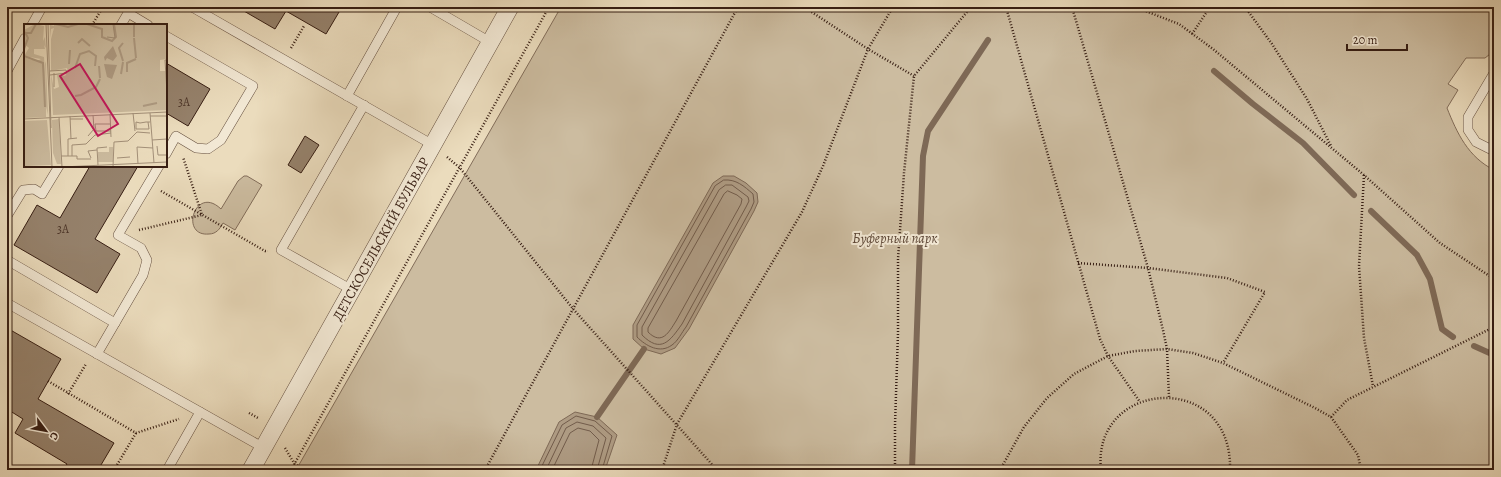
<svg xmlns="http://www.w3.org/2000/svg" width="1501" height="477" viewBox="0 0 1501 477" font-family="Alegreya,serif">
  <style>
    .green { fill: #ccbca0; stroke: #826d5a }
    .water { fill: #ae9b83; stroke: #7e6956 }
    .lines { fill: none; stroke-linecap: round; stroke-linejoin: round }
    .shore { stroke: #725c4b; stroke-width: 1 }
    .stream { stroke: #7e6956; stroke-width: 6 }
    .building { fill: #95816b; stroke: #371e13 }
    .service-casing { stroke: #644e3e; stroke-width: 10 }
    .minor-casing { stroke: #644e3e; stroke-width: 18 }
    .path { stroke: #371e13; stroke-width: 2.5; stroke-dasharray: 1 2; stroke-linecap: butt }
    .service { stroke: #f2e8d4; stroke-width: 9 }
    .minor { stroke: #f2e8d4; stroke-width: 17 }
    .labels { text-anchor: middle; dominant-baseline: central; stroke-width: 4; stroke-linejoin: round; paint-order: stroke }
    .number-label { font-size: 12px; fill: #4e3729 }
    .park-label { font-size: 14px; font-style: italic; fill: #5c4636; stroke: #f2e8d4 }
    .street-label { font-size: 14px; fill: #371e13; stroke: #f2e8d4 }
    .inset-river { fill: none; stroke: #ae9b83; stroke-width: 2 }
    .inset-road { fill: none; stroke: #a39079; stroke-width: 1 }
    .view { fill: #c2185b; fill-opacity: 0.15; stroke: #c2185b; stroke-width: 2 }
    .inset-edge { fill: none; stroke: #371e13; stroke-width: 2 }
  </style>
  <rect width="100%" height="100%" fill="#ebdcbd"/>
  <filter id="stains"><feTurbulence type="fractalNoise" baseFrequency=".005" numOctaves="4"/><feColorMatrix values="0 0 0 0 .2 0 0 0 0 .09 0 0 0 0 .02 0 0 0 .5 -.17"/></filter>
  <radialGradient id="worn" r=".72"><stop offset=".6" stop-color="#630" stop-opacity="0"/><stop offset="1" stop-color="#630" stop-opacity=".3"/></radialGradient>
  <!-- green -->
  <g class="green">
    <path d="M561,7H1494V51L1485,58H1466L1448,84L1458,90L1447,108C1457,133 1468,157 1494,170V470H296Z"/>
    <path d="M244,176H247L262,185L235,230L223,223C220,229 216,234 209,234C179,237 195,184 221,209L238,181Z"/>
  </g>
  <!-- water -->
  <g class="water">
    <polygon points="723,176 734,176 746,183 757,193 758,202 754,211 689,329 675,348 661,354 644,349 633,339 633,325 713,183"/>
    <polygon points="575,412 597,417 617,435 605,470 536,470 559,422"/>
  </g>
  <g class="lines">
    <!-- shore -->
    <g class="shore">
      <path d="M724,180C736,179 744,186 753,194L754,202L751,209L686,327C682,332 678,341 672,345C660,354 646,346 637,337V325L715,186Z"/>
      <path d="M726,185H732L748,197L749,201L746,207L682,324C670,341 661,354 642,335V327L719,190Z"/>
      <path d="M728,191L737,195L742,199L741,204L676,321C669,332 662,346 648,332V328L724,194Z"/>
      <polyline points="540,470 562,425 576,416 595,421 612,436 602,470"/>
      <polyline points="546,470 566,428 577,422 593,426 606,438 597,470"/>
      <polyline points="552,470 570,433 578,428 590,431 599,440 591,470"/>
    </g>
    <!-- stream -->
    <g class="stream">
      <polyline points="1214,71 1253,104 1303,143 1354,195"/>
      <polyline points="1371,211 1417,255 1430,279 1442,329 1453,337"/>
      <polyline points="1474,346 1494,355"/>
      <polyline points="597,417 644,349"/>
      <polyline points="912,470 923,156 928,131 988,40"/>
    </g>
  </g>
  <!-- building -->
  <g class="building">
    <polygon points="237,7 342,7 326,34 286,11 275,29"/>
    <polygon points="166,63 210,89 188,126 166,113"/>
    <polygon points="305,136 319,145 301,173 288,165"/>
    <polygon points="90,166 138,166 95,239 120,254 97,293 14,245 37,205 60,218"/>
    <polygon points="7,328 61,359 38,399 114,443 98,470 63,470 67,464 15,433 23,419 7,409"/>
  </g>
  <g class="lines">
    <!-- service casing -->
    <g class="service-casing">
      <g id="service">
        <polyline points="192,7 433,145"/>
        <polyline points="430,7 490,42"/>
        <polyline points="32,25 42,7"/>
        <polyline points="121,25 128,13 148,25"/>
        <polyline points="166,36 253,86 221,140 208,149 196,148 176,136 166,154"/>
        <polyline points="7,71 25,38"/>
        <polyline points="1494,73 1468,117 1468,130 1476,142 1494,151"/>
        <polyline points="347,96 397,7"/>
        <polyline points="7,216 23,190 34,189 42,194 59,166"/>
        <polyline points="7,260 115,323"/>
        <polyline points="352,290 281,250 364,105"/>
        <polyline points="7,303 264,448"/>
        <polyline points="97,354 143,275 147,260 141,248 118,235 159,166"/>
        <polyline points="167,470 200,412"/>
      </g>
    </g>
    <!-- minor casing -->
    <g class="minor-casing">
      <polyline id="minor" points="251,470 510,7"/>
    </g>
    <!-- path -->
    <g class="path">
      <polyline points="804,7 868,49 914,76"/>
      <polyline points="1006,7 1100,339 1108,356 1140,402"/>
      <polyline points="1072,7 1148,268 1163,330 1167,349 1169,397"/>
      <polyline points="1135,7 1179,24 1213,49 1364,175 1440,243 1494,279"/>
      <polyline points="1245,7 1272,44 1307,99 1331,146"/>
      <polyline points="92,25 103,7"/>
      <polyline points="1192,34 1210,7"/>
      <polyline points="291,48 304,26"/>
      <polyline points="447,157 460,168 574,310 717,470"/>
      <polyline points="1364,175 1359,266 1364,338 1373,386"/>
      <polyline points="161,191 265,251 268,251"/>
      <polyline points="139,230 202,215 183,157"/>
      <polyline points="1078,263 1148,268 1227,278 1265,292 1223,363"/>
      <polyline points="48,381 136,433 179,419"/>
      <polyline points="68,394 86,364"/>
      <polyline points="249,413 258,418"/>
      <polyline points="1331,417 1347,400 1494,327"/>
      <polyline points="285,448 294,463 304,470"/>
      <polyline points="114,470 136,433"/>
      <polyline points="291,470 549,7"/>
      <polyline points="485,470 738,7"/>
      <polyline points="662,470 677,424 802,212 823,166 868,49 893,7"/>
      <polyline points="895,470 895,425 898,333 898,259 904,173 914,76 971,7"/>
      <polyline points="1000,470 1024,427 1047,398 1074,374 1108,356 1135,351 1167,349 1193,353 1223,363 1315,408 1331,417 1358,455 1361,470"/>
      <path d="M1101,470C1091,379 1233,369 1230,470"/>
    </g>
    <!-- service -->
    <use href="#service" class="service"/>
    <!-- minor -->
    <use href="#minor" class="minor"/>
  </g>
  <g class="labels">
    <!-- number labels -->
    <g class="number-label">
      <text x="184" y="102">3А</text>
      <text x="63" y="229">3А</text>
    </g>
    <!-- park labels -->
    <g class="park-label">
      <text x="895" y="238">Буферный парк</text>
    </g>
    <!-- street labels -->
    <g class="street-label">
      <text transform="translate(381 239) rotate(-61)">ДЕТСКОСЕЛЬСКИЙ БУЛЬВАР</text>
    </g>
  </g>
  <!-- overview -->
  <g transform="translate(24 24)">
    <rect width="143" height="143" fill="#ebdcbd"/>
    <path d="M11,0L20,2L19,17L21,13L22,24L20,21L21,25H10V30L20,33L22,71L21,37L22,40L24,91L22,82V93L0,94V33L8,36H15L17,35L0,32L5,24L0,20V6ZM30,0H143V35L136,36V47H143V86L29,91L27,50L30,65L35,63L33,51L41,52L44,48L43,44L27,47V15L30,4L27,5L26,14V1L30,2ZM35,95L37,140H33L29,129L28,96ZM23,96L27,141L1,142L0,97ZM85,123H89V138H74V128H85Z" fill="#ccbca0"/>
    <path d="M89,22L93,32L89,37L83,34L81,37L80,33ZM80,40L93,41L88,55L83,53Z" fill="#ae9b83"/>
    <path class="inset-river" d="M32,0L44,3L54,0M63,0L78,5V13L88,17L92,13L90,0M110,0V13M0,9H7L12,0M110,14L112,34M54,19L58,15L66,22M0,25L4,14L1,8M0,32L19,39L21,83M99,37L95,24L99,19M45,40L46,26M75,42L76,54M51,44L56,30L65,27L72,32L71,42M103,48V39L112,35M97,50L99,38M51,72L57,71L72,63L76,55M119,82L133,79"/>
    <path class="inset-road" d="M22,0L28,143M24,0L27,104M83,13L91,14L89,0M143,36H141L143,69M30,49V63M26,51L43,49L42,46L26,47M109,89L111,107M126,89L130,139M86,90L87,113M46,92L47,115M126,92H143M35,93L38,143M0,95L143,88M46,95H59M124,98L125,105H112V98L116,99L122,98H126M86,100H71L72,107H87M64,112L70,105L69,91M128,116L143,115M133,122L134,131H143M37,132H53V135H67M44,132V115L53,114M48,132V121L62,120L71,111L87,109M67,134L64,127L73,126M93,134L106,133M114,140L113,123L129,124M74,141L73,124L83,123M0,143H28M38,143L143,138M89,143L90,118L104,117L113,108L126,109"/>
    <path class="view" d="M56,40L94,100L74,112L36,52Z"/>
    <rect width="143" height="143" class="inset-edge"/>
  </g>
  <!-- margin -->
  <rect width="1501" height="477" fill="none" stroke="#ebdcbd" stroke-width="24"/>
  <rect x="8" y="8" width="1485" height="461" fill="none" stroke="#371e13" stroke-width="2"/>
  <rect x="12" y="12" width="1477" height="453" fill="none" stroke="#371e13"/>
  <!-- north arrow -->
  <g transform="translate(46 431) rotate(122)" stroke="#f2e8d4" stroke-width="3" paint-order="stroke">
  <path d="M0-3L7 15L0 10L-7 15Z" fill="#371e13"/>
  <text y="-6" font-size="11" font-weight="bold" text-anchor="middle" fill="#371e13">С</text>
  </g>
  <!-- scale -->
  <path d="M1347 44v6h60v-6" fill="none" stroke="#371e13" stroke-width="2"/>
  <text x="1353" y="44" font-size="12" fill="#371e13" stroke="#f2e8d4" stroke-width="3" paint-order="stroke">20 m</text>
  <rect width="100%" height="100%" filter="url(#stains)"/>
  <rect width="100%" height="100%" fill="url(#worn)"/>
</svg>
